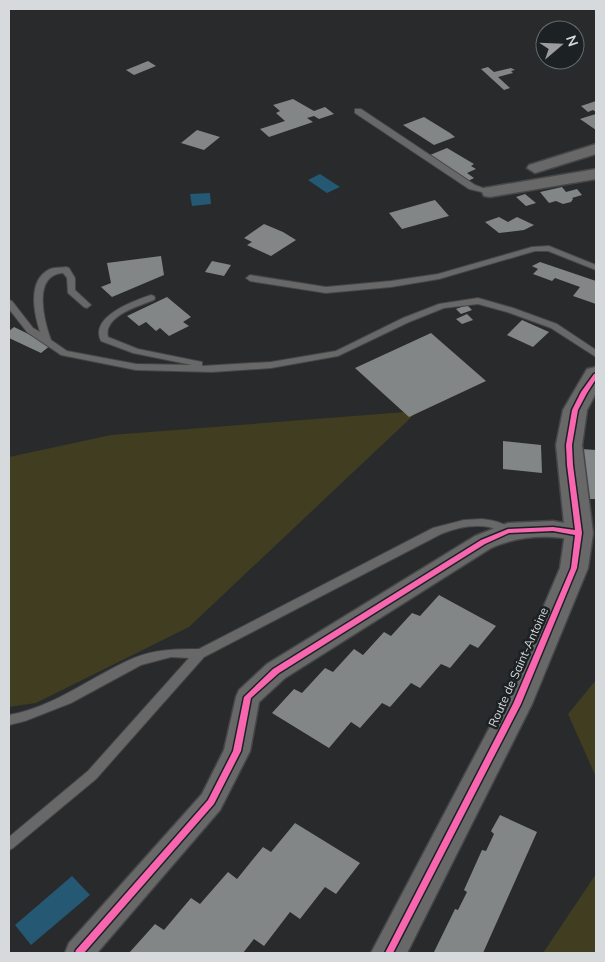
<svg xmlns="http://www.w3.org/2000/svg" width="605" height="962" viewBox="0 0 605 962" font-family="Mulish,sans-serif">
  <style>
    .green { fill: #403d20 }
    .water { fill: #245873 }
    .building { fill: #838687 }
    .lines { fill: none; stroke-linecap: round; stroke-linejoin: round }
    .service-casing { stroke: #454647; stroke-width: 2 }
    .minor-casing { stroke: #454647; stroke-width: 3 }
    .tertiary-casing { stroke: #454647; stroke-width: 3 }
    .service { fill: #686868; fill-rule: evenodd }
    .minor { fill: #686868; fill-rule: evenodd }
    .tertiary { fill: #686868; fill-rule: evenodd }
    .cycleway-casing { stroke: #1c2124; stroke-width: 3 }
    .cycleway { fill: #f766af; fill-rule: evenodd }
    .labels { text-anchor: middle; dominant-baseline: central; stroke-width: 5; stroke-linejoin: round; paint-order: stroke }
    .street-label { font-size: 12px; fill: #d7dadc; stroke: #1c2124 }
  </style>
  <rect width="100%" height="100%" fill="#282a2c"/>
  <!-- green -->
  <g class="green">
    <polygon points="418,411 189,627 36,703 9,707 9,457 111,435"/>
    <polygon points="596,680 596,777 568,714"/>
    <polygon points="596,874 596,953 543,953"/>
  </g>
  <!-- water -->
  <g class="water">
    <polygon points="320,174 340,187 327,193 308,180"/>
    <polygon points="210,193 211,204 192,206 190,194"/>
    <polygon points="72,876 90,895 31,945 15,925"/>
  </g>
  <!-- building -->
  <g class="building">
    <polygon points="148,61 156,66 134,75 126,70"/>
    <polygon points="488,67 494,72 511,68 515,70 511,71 513,73 498,77 510,88 504,90 481,69"/>
    <polygon points="293,99 314,111 325,107 334,114 319,119 314,116 307,118 313,122 269,137 260,129 285,121 276,113 280,111 273,105"/>
    <polygon points="596,101 596,112 593,110 588,112 581,106"/>
    <polygon points="596,114 596,130 580,119 586,117"/>
    <polygon points="424,117 450,133 455,137 434,145 403,125"/>
    <polygon points="197,130 220,137 204,150 181,143"/>
    <polygon points="447,148 474,164 471,166 476,169 467,173 474,178 468,181 430,155"/>
    <polygon points="562,187 566,192 577,189 582,195 572,198 573,199 571,202 563,204 556,201 549,203 540,192"/>
    <polygon points="525,194 536,203 526,206 516,197"/>
    <polygon points="435,200 449,216 402,229 389,213"/>
    <polygon points="499,217 508,222 517,217 534,225 524,230 499,233 485,222"/>
    <polygon points="264,224 283,232 296,240 271,256 247,245 252,242 244,238"/>
    <polygon points="161,256 164,275 112,297 101,287 111,283 107,263"/>
    <polygon points="212,261 231,265 224,276 205,272"/>
    <polygon points="540,262 596,281 596,304 573,296 580,287 555,278 552,281 533,274 538,269 532,266"/>
    <polygon points="167,297 191,317 183,322 189,326 169,336 160,328 156,331 146,322 139,326 127,316"/>
    <polygon points="467,305 472,310 461,314 456,309"/>
    <polygon points="467,314 473,320 462,324 456,319"/>
    <polygon points="522,320 549,332 533,347 507,335"/>
    <polygon points="14,327 51,345 41,353 9,338 9,331"/>
    <polygon points="431,333 486,381 409,417 355,368"/>
    <polygon points="503,441 541,445 542,473 503,469"/>
    <polygon points="581,449 596,450 596,499 585,499"/>
    <polygon points="439,595 496,626 478,648 470,644 450,668 441,664 420,688 411,683 390,707 382,703 360,728 351,722 329,748 272,713 294,689 302,693 325,668 333,672 354,649 363,655 384,632 391,636 412,613 420,616"/>
    <polygon points="500,815 537,832 483,953 436,953 434,952 455,909 458,910 467,892 464,890 482,850 486,851 494,834 491,831"/>
    <polygon points="295,823 360,863 336,894 325,887 300,919 290,912 264,946 254,939 243,953 129,953 155,924 164,930 191,898 200,904 228,872 237,879 263,847 271,852"/>
  </g>
  <g class="lines">
    <!-- service casing -->
    <g class="service-casing">
      <g id="service">
        <polygon points="355,109 361,109 475,185 494,192 490,194 469,189 355,113"/>
        <polygon points="549,246 596,265 596,270 548,251 535,251 439,279 391,287 326,293 250,281 246,278 250,275 326,287 391,281 438,274 532,247"/>
        <path d="M66,267L69,268L75,278V290L91,305L87,308L84,307L68,293L67,278L63,273C32,275 44,321 51,340L67,351L136,364L192,365L133,353L101,341C89,317 133,301 151,295L154,296L155,298L154,300C139,306 103,316 108,337L138,349L202,362V366L271,362L336,351L403,318L439,304L478,298L513,308L557,324L596,350V357L551,328L507,312L478,304L444,308L409,322L338,356L271,368L212,372L136,370L61,355L27,332L9,309V300L12,301L33,328L40,332C34,313 27,280 50,269C55,267 61,268 66,267Z"/>
        <path d="M482,519C493,520 506,523 513,531L512,534C504,536 497,529 489,527C472,524 456,528 441,534L204,657L96,779L13,848L9,850V837L88,771L189,658L171,657L141,665L71,703L25,721L9,725V715C55,707 92,676 134,658C155,649 177,649 199,649L433,528L464,520Z"/>
      </g>
    </g>
    <!-- minor casing -->
    <g class="minor-casing">
      <g id="minor">
        <polygon points="596,144 596,154 535,173 527,168 529,165"/>
        <polygon points="596,169 596,179 490,197 484,196 482,192 484,188 490,187"/>
        <path d="M553,521L587,527L590,533L587,539C575,542 564,537 552,537C530,536 511,539 491,548L285,678L259,702L250,751L220,810L97,953H65L69,943L202,794L224,750L236,697L239,690L267,664L475,536L508,523Z"/>
      </g>
    </g>
    <!-- tertiary casing -->
    <g class="tertiary-casing">
      <polygon id="tertiary" points="596,367 596,393 587,410 582,445 593,533 588,568 532,704 407,953 371,953 503,702 560,568 565,533 556,445 563,410 587,369"/>
    </g>
    <!-- service -->
    <use href="#service" class="service"/>
    <!-- minor -->
    <use href="#minor" class="minor"/>
    <!-- tertiary -->
    <use href="#tertiary" class="tertiary"/>
    <!-- cycleway casing -->
    <g class="cycleway-casing">
      <polygon id="cycleway" points="596,373 596,379 587,393 578,410 572,445 573,465 582,533 577,568 521,704 393,953 385,953 513,704 571,568 575,535 553,531 509,533 485,544 279,673 251,698 241,751 214,804 84,953 75,953 76,950 208,800 233,751 244,697 273,669 481,540 508,529 553,527 575,530 567,465 566,445 572,410 581,392 594,374"/>
    </g>
    <!-- cycleway -->
    <use href="#cycleway" class="cycleway"/>
  </g>
  <g class="labels">
    <!-- street labels -->
    <g class="street-label">
      <text transform="translate(518 667) rotate(-66)">Route de Saint-Antoine</text>
    </g>
  </g>
  <!-- border -->
  <rect width="605" height="962" fill="none" stroke="#d7dadc" stroke-width="20"/>
  <!-- north arrow -->
  <g transform="translate(560 45) rotate(71)"><circle r="24" fill="#1c2124" stroke="#676b6e"/>
  <path d="M0-4L9 19L0 12L-9 19Z" fill="#9a9c9e"/>
  <text y="-8" font-size="14" font-weight="bold" text-anchor="middle" fill="#d7dadc">N</text>
  </g>
</svg>
